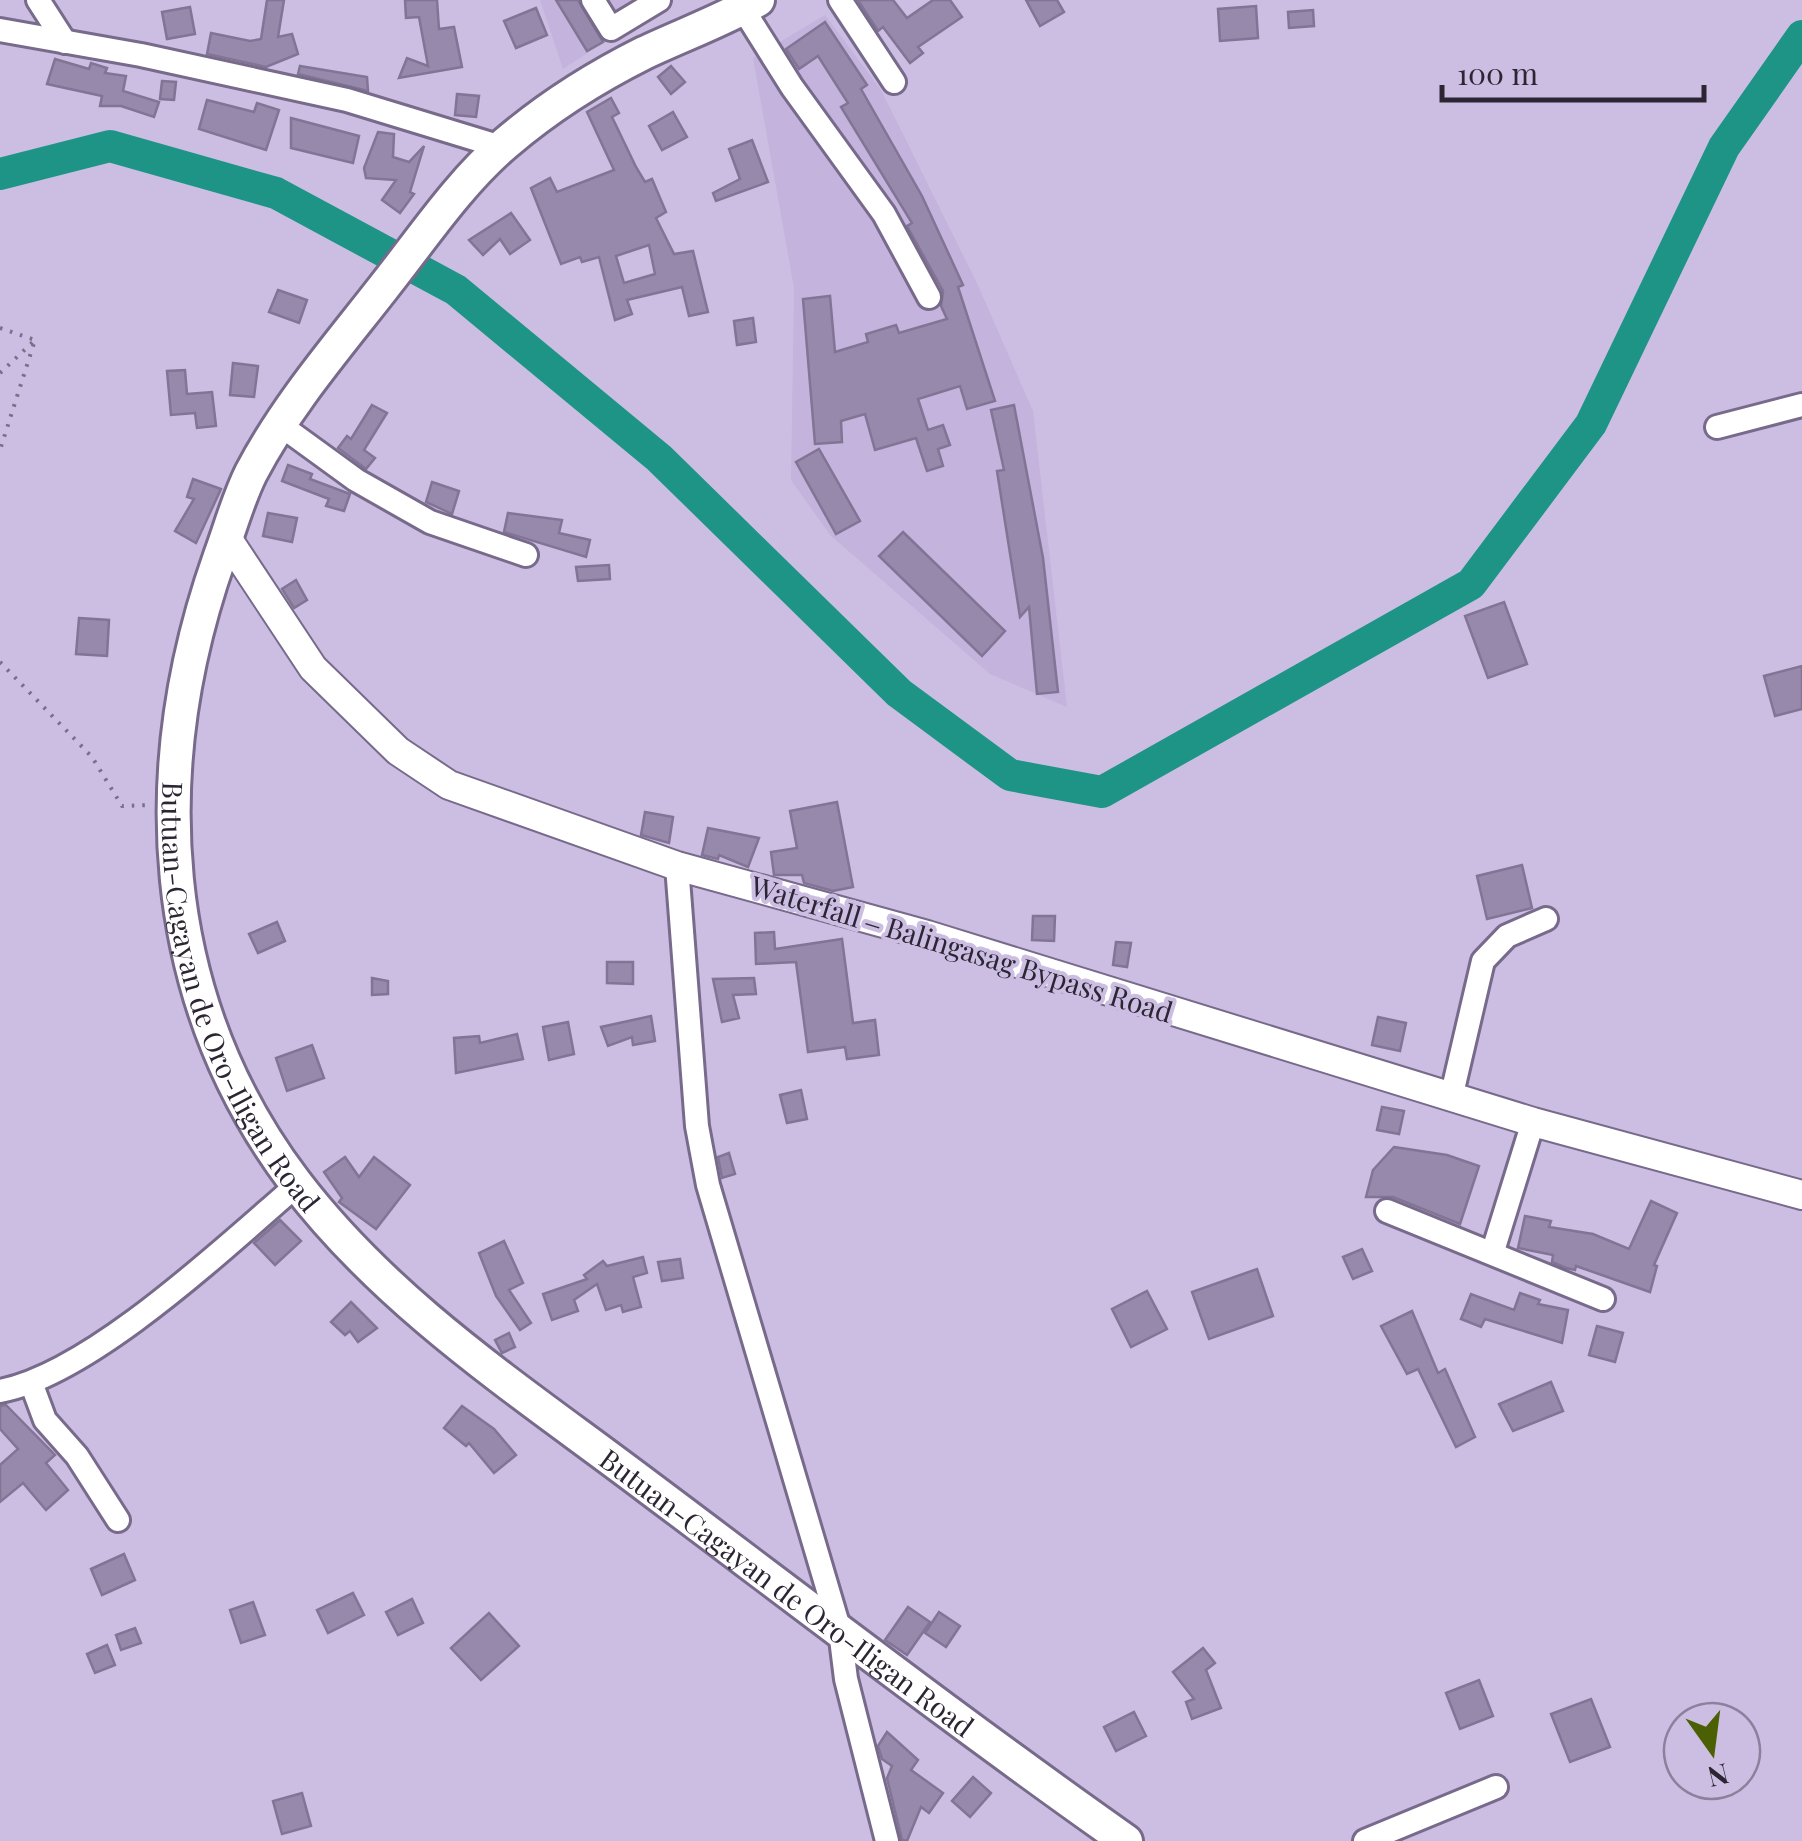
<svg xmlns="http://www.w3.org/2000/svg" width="1802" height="1841" viewBox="0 0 1802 1841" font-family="'Playfair Display',serif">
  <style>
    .built { fill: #c3b3dd }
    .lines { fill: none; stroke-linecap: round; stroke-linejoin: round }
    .river { stroke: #1d9486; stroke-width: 32 }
    .building { fill: #9689ab; stroke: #817495; stroke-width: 2.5; fill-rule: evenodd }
    .minor-casing { stroke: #776a8b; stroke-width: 28 }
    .major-casing { stroke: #776a8b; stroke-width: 32 }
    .highway-casing { stroke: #776a8b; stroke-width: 38 }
    .path { stroke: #796f87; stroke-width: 4; stroke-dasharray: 2.5 8; stroke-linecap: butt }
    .minor { stroke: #fff; stroke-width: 22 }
    .major { stroke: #fff; stroke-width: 28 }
    .highway { stroke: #fff; stroke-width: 32 }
    .labels { text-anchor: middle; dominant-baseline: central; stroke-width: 8; stroke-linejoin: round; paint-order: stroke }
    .street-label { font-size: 28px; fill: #2c2634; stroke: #ccbee2 }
  </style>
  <rect width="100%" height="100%" fill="#ccbee2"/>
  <!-- built -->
  <g class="built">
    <polygon points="540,0 668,0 563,69"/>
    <polygon points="825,15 881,90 976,281 1033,411 1067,707 990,674 830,535 791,480 794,288 753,58"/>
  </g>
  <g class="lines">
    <!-- river -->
    <polyline class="river" points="0,174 110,146 276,193 456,290 659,458 899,693 1010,775 1102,792 1471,584 1591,424 1724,147 1802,36"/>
  </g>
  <!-- building -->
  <g class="building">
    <polygon points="267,0 284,0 278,37 292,34 298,54 266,67 207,54 211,33 250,41 261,39"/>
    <polygon points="405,0 437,0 439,29 454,27 462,67 399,78 407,58 428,66 419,17 406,18"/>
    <polygon points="556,0 578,0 603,42 587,51"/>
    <polygon points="858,0 893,0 907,18 933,0 950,0 962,17 918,47 923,53 910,63 883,27 878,31"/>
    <polygon points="1026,0 1057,0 1064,12 1040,26"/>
    <polygon points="1256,6 1258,38 1220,41 1218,9"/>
    <polygon points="190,7 195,34 167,39 162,12"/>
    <polygon points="536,8 547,35 516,48 504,21"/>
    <polygon points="1313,10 1314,26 1289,28 1288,12"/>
    <polygon points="825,22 867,85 861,89 922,196 963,285 958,287 995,401 967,409 960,386 918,399 928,430 943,425 950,445 938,449 943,466 927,471 916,438 875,450 865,414 841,421 842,442 815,444 803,299 830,296 835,352 868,342 866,334 896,325 899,333 947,319 941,306 943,291 907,226 912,223 841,107 848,103 818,56 799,69 786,49"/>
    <polygon points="55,59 89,69 91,63 107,68 105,73 126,76 123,91 159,102 154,117 121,106 100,106 102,96 47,84"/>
    <polygon points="300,66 367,77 368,91 298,74"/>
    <polygon points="671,66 685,82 671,94 658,77"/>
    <polygon points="162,81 176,82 174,100 160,99"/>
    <polygon points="457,94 479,96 476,117 455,115"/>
    <path d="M611,98L619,113L612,117L636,167L645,182L652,179L666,212L656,218L674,254L693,251L708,312L689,316L682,287L627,300L632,314L615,320L599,257L582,262L580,257L561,264L531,188L550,178L557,192L614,170L587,112ZM649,245L655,274L624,283L616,256Z"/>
    <polygon points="207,100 254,112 257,103 279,110 266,150 199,129"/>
    <polygon points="673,112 687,137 662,150 649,126"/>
    <polygon points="291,118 359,136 353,163 291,148"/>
    <polygon points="378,132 394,134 393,157 409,162 424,146 410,192 414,194 400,213 382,200 396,180 366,178 364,168"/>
    <polygon points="752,140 768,182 716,201 713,193 740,179 729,149"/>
    <polygon points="511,213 530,240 510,254 500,239 483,255 469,240"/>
    <polygon points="278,290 307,300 299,323 269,312"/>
    <polygon points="753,318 756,342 737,345 734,321"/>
    <polygon points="233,363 258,366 254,397 230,395"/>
    <polygon points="185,370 187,394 212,392 216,426 197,428 195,413 171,415 167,371"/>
    <polygon points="372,405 387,413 364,450 375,458 366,469 338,448 347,436 351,439"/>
    <polygon points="1014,405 1043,558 1058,692 1037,694 1029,607 1020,617 997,471 1004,470 991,410"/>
    <polygon points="819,449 860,521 836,534 796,462"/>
    <polygon points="288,465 312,474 310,479 350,494 344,511 326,506 329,499 282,481"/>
    <polygon points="193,479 221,489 196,543 175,531 194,499 187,497"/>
    <polygon points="432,482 459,491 452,514 426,502"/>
    <polygon points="268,513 297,518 292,542 263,536"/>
    <polygon points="508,513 562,520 559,533 590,540 586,557 504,532"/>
    <polygon points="903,532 1005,631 982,656 879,556"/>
    <polygon points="609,565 610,579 578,581 576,567"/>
    <polygon points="296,580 307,600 294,608 282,589"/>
    <polygon points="1504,602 1527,664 1488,678 1465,616"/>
    <polygon points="79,618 109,620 107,656 76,654"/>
    <polygon points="1802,666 1802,709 1775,716 1764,676"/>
    <polygon points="837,802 853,887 833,891 804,883 802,875 774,875 771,852 797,848 790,811"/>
    <polygon points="645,812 673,817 669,843 641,835"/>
    <polygon points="708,828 759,838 748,867 719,855 718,859 702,855"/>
    <polygon points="1522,865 1532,908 1487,919 1477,876"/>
    <polygon points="1033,916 1055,916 1054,941 1032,940"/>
    <polygon points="277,922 285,941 258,953 249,934"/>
    <polygon points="774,932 775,949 842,939 853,1023 875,1020 879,1055 847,1059 845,1047 808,1052 796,962 756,964 755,933"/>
    <polygon points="1116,942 1131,943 1127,967 1113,965"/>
    <polygon points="607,962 633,962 633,984 607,983"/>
    <polygon points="372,978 388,981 388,994 372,995"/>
    <polygon points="754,978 756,994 733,995 739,1018 722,1022 713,979"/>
    <polygon points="651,1016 655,1041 633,1045 632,1037 608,1046 601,1027"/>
    <polygon points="1378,1017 1406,1023 1400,1051 1372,1045"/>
    <polygon points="568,1022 574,1054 549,1060 543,1027"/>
    <polygon points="517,1034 523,1059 456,1073 454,1038 479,1036 480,1043"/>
    <polygon points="312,1045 324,1078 287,1091 276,1058"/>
    <polygon points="801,1090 807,1119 787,1123 780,1095"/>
    <polygon points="1382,1107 1404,1111 1399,1134 1377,1130"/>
    <polygon points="1394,1147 1447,1155 1479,1166 1460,1224 1393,1197 1366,1197 1373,1170"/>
    <polygon points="729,1153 735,1174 722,1178 718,1157"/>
    <polygon points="345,1157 359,1177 374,1157 410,1185 376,1229 339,1202 342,1198 324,1172"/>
    <polygon points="1651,1201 1677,1213 1654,1265 1657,1266 1650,1292 1576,1266 1575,1270 1566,1268 1552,1262 1553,1255 1518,1248 1525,1216 1551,1221 1549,1227 1593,1234 1629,1249"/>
    <polygon points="280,1220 301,1241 275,1265 254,1243"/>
    <polygon points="504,1241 523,1283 509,1290 531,1323 520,1330 496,1296 479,1253"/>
    <polygon points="1362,1249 1372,1271 1353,1279 1343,1257"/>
    <polygon points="643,1257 647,1273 633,1277 641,1307 623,1312 621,1305 606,1310 597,1284 574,1300 578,1311 552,1320 543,1294 587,1279 584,1275 603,1261 607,1266"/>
    <polygon points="680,1259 683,1278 662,1281 658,1262"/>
    <polygon points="1257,1269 1273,1316 1209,1339 1192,1292"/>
    <polygon points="1147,1291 1167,1329 1131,1347 1112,1309"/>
    <polygon points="1520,1293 1540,1300 1538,1304 1568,1310 1562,1343 1485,1319 1481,1327 1461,1319 1471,1294 1514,1310"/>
    <polygon points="351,1302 377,1328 358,1342 350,1331 345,1335 331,1322"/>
    <polygon points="1412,1311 1438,1373 1445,1369 1475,1437 1456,1447 1418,1369 1407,1374 1381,1326"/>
    <polygon points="1597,1326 1623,1333 1615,1362 1589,1355"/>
    <polygon points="509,1333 515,1347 502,1353 495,1340"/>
    <polygon points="1551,1382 1563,1411 1513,1431 1499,1404"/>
    <polygon points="6,1405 55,1455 46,1463 68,1490 46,1510 23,1483 0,1502 0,1465 18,1449 0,1429 0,1406"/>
    <polygon points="462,1406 494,1429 516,1455 494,1473 469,1443 466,1446 444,1428"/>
    <polygon points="124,1554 135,1580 102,1595 91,1569"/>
    <polygon points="353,1593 364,1615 328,1633 317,1610"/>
    <polygon points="412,1599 423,1623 398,1635 386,1612"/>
    <polygon points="253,1602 265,1635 241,1643 230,1610"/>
    <polygon points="908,1607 930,1622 907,1655 885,1640"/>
    <polygon points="939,1612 960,1626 946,1647 925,1633"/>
    <polygon points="489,1613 519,1646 481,1680 451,1648"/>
    <polygon points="135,1628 141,1643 121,1650 116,1635"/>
    <polygon points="107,1645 115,1665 95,1673 87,1654"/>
    <polygon points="1203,1648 1215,1663 1206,1670 1221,1708 1192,1719 1186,1702 1194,1699 1173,1672"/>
    <polygon points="1479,1680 1493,1716 1460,1729 1446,1693"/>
    <polygon points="1591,1699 1610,1747 1570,1762 1551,1714"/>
    <polygon points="1134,1712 1146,1736 1116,1751 1104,1727"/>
    <polygon points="887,1732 918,1760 911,1770 943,1793 929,1813 921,1807 907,1841 902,1840 887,1778 892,1766 882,1759 878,1746"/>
    <polygon points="973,1777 991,1793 970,1817 952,1801"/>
    <polygon points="302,1793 311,1826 282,1834 273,1801"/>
  </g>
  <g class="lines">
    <!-- minor casing -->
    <g class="minor-casing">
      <g id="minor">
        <polyline points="38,0 65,42"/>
        <polyline points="593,0 611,29 659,0"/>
        <polyline points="840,0 894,82"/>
        <polyline points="743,9 792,87 884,214 929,297"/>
        <polyline points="0,30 141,55 347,100 501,147"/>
        <polyline points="279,424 356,480 430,522 526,555"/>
        <polyline points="1717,427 1802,405"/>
        <polyline points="677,866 697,1126 708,1185 840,1631 846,1679 887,1841"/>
        <polyline points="1451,1098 1483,961 1507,936 1546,919"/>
        <polyline points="1387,1211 1603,1299"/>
        <polyline points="1493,1251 1533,1122"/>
        <polyline points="32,1385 45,1420 77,1456 118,1520"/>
        <path d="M0,1391C91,1374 225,1247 297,1185"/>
        <polyline points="1365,1841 1496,1787"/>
      </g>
    </g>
    <!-- major casing -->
    <g class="major-casing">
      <polyline id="major" points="227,538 313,668 398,751 449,785 677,866 927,935 1533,1122 1802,1195"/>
    </g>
    <!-- highway casing -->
    <g class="highway-casing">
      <g id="highway">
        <path id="s1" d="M758,0C721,21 682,35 644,53C596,77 547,108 506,143C458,184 422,239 383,288C337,347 286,406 251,473C238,499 230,529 220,556C145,768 155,997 295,1182C390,1307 524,1393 648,1487C807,1606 964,1727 1126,1841"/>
      </g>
    </g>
    <!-- path -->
    <g class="path">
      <polyline points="0,328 35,340"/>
      <polyline points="0,373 35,340 0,450"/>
      <polyline points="0,662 92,757 122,806 151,805"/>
    </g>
    <!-- minor -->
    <use href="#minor" class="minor"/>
    <!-- major -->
    <use href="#major" class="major"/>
    <!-- highway -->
    <use href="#highway" class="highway"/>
  </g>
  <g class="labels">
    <!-- street labels -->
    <g class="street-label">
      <text transform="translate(962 948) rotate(17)">Waterfall ‒ Balingasag Bypass Road</text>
      <text stroke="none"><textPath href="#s1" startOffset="1258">Butuan-Cagayan de Oro-Iligan Road</textPath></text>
      <text stroke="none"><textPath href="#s1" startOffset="2098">Butuan-Cagayan de Oro-Iligan Road</textPath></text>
    </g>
  </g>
  <!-- north arrow -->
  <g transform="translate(1712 1751) rotate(166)"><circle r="48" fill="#ccbee2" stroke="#8c819c" stroke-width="2.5"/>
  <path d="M0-8L18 38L0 25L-18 38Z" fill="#4b5f05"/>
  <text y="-15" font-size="28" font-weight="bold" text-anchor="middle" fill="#2c2634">N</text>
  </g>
  <!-- scale -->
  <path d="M1442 85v15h262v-15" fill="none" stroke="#2c2634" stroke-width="5"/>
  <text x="1457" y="85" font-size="30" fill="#2c2634" stroke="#ccbee2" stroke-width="8" paint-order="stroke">100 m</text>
</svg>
